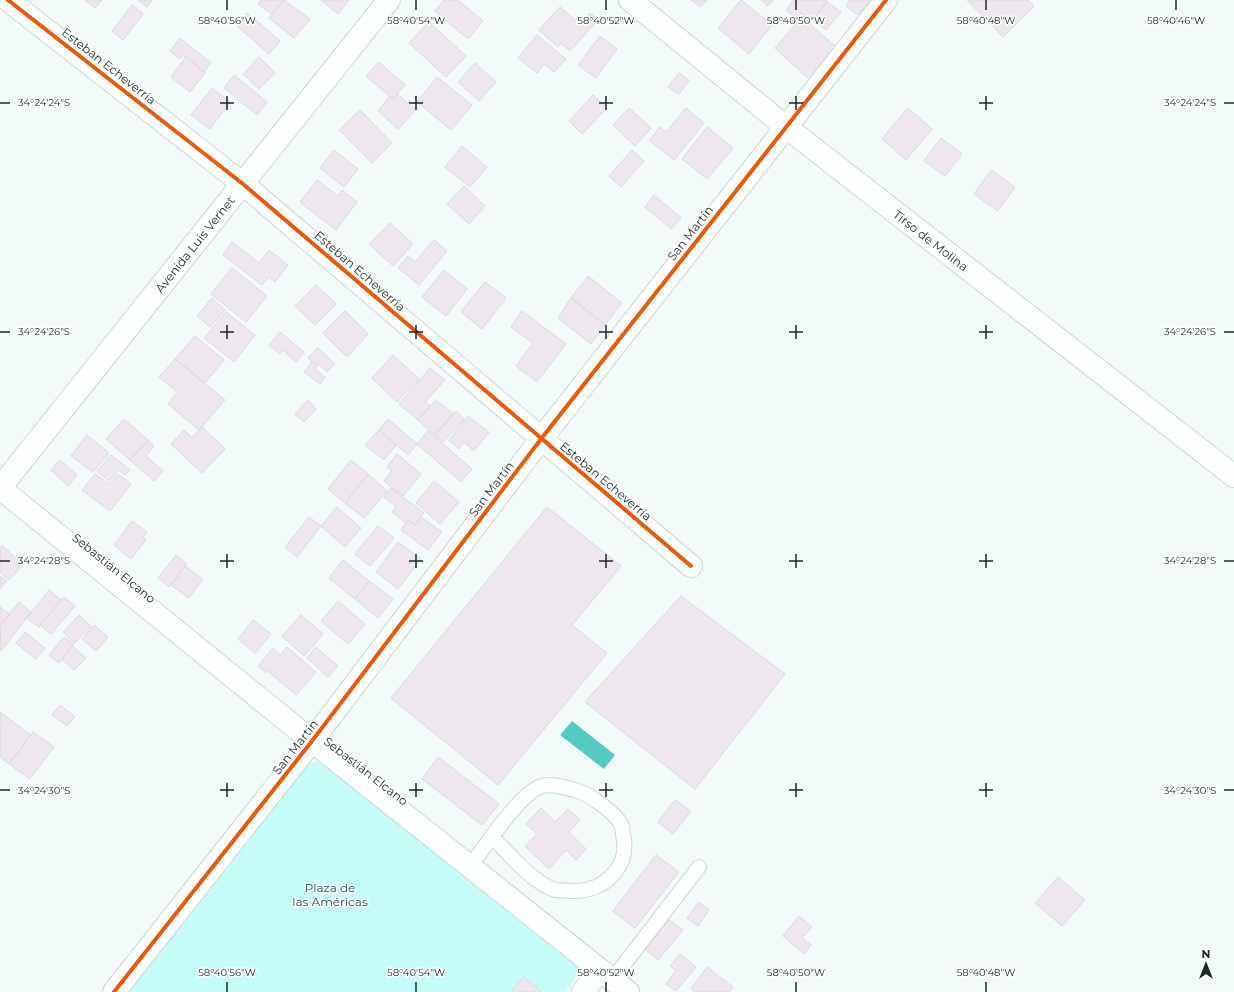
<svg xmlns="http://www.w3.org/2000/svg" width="1234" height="992" viewBox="0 0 1234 992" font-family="Montserrat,sans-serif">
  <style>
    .green { fill: #c6fcf7 }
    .water { fill: #55c9c2 }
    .building { fill: #eee8ee; stroke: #dad8dc }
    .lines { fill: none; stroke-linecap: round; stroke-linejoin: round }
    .lane-casing { stroke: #cbd7d6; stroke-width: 16 }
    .street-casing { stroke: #cbd7d6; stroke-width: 24 }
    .lane { stroke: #fdfefe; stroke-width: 14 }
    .street { stroke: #fdfefe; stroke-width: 22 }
    .cycleway-casing { stroke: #fff; stroke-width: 6 }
    .cycleway { stroke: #e8590c; stroke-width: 4 }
    .ticks { fill: none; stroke: #192928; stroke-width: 1.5 }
    .labels { text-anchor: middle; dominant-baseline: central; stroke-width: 3; stroke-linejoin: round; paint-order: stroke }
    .street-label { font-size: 12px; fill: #192928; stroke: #fff }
    .park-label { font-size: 12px; fill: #114c49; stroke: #fff }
    .ticks-label { font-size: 10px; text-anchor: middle; fill: #192928; stroke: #fff; stroke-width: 3; stroke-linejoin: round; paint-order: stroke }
  </style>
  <rect width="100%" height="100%" fill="#f2fbfa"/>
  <!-- green -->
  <path class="green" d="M316,761L328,765L576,963C582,975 573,982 565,992H127L305,767Z"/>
  <!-- water -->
  <polygon class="water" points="572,721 615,755 604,769 560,735"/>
  <!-- building -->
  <g class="building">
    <polygon points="85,0 102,0 95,8"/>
    <polygon points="138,0 152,0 147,7"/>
    <polygon points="261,0 284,0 272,14 258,4"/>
    <polygon points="284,0 310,19 294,38 269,18"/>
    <polygon points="321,0 349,0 338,14"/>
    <polygon points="444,0 458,0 483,21 468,39 435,11"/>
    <polygon points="691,0 707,0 701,7"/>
    <polygon points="741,0 772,25 749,54 718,28"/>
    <polygon points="761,0 773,0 768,6"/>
    <polygon points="794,0 825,0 827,1 811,21 801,13 797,19 786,10"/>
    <polygon points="850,0 870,0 858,15 846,6"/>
    <polygon points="967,0 1028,0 1034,6 1003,37"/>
    <polygon points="827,2 841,12 826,30 813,20"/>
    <polygon points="132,5 143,14 123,40 112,31"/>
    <polygon points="560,7 580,24 590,13 598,20 570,51 561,43 558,47 539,30"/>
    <polygon points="247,13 280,41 269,54 237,26"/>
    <polygon points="802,17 837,48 809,79 775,48"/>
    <polygon points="429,22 466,56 446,77 409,43"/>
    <polygon points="537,35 566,59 554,72 544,64 537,73 518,58"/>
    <polygon points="600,36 617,49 596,78 578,65"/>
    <polygon points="180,38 211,63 204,72 183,55 180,59 170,51"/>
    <polygon points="186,57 205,73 190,92 171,77"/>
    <polygon points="259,57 275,73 259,89 243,74"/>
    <polygon points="379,62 405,85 393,99 366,76"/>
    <polygon points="475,63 496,82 479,101 458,82"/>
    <polygon points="679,73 689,80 679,94 668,87"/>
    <polygon points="234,75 267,102 257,115 224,88"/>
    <polygon points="437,77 472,105 451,130 417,102"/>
    <polygon points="212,88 230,102 210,129 191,115"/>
    <polygon points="397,94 416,110 398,129 378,111 390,96 393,99"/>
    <polygon points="593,95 607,108 582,134 569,121"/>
    <polygon points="629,108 651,128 635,146 613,125"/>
    <polygon points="686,108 704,123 674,160 649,140 660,127 666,132"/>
    <polygon points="908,108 932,129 906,160 882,139"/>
    <polygon points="360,110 392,143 372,163 339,130"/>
    <polygon points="707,127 733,148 707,179 682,159"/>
    <polygon points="941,138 962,154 945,176 924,161"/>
    <polygon points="462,146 487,167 470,187 445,167"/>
    <polygon points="334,150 358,169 344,187 320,168"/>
    <polygon points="632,150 644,161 621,187 609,176"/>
    <polygon points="991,170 1015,187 998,211 974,194"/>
    <polygon points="317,180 338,196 342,190 357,202 336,230 300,202"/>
    <polygon points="464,186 485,206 469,224 447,204"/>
    <polygon points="654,195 681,218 671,229 645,207"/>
    <polygon points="390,223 413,244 393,266 369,244"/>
    <polygon points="434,240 447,251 419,285 398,268 408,256 415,262"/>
    <polygon points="232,242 259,263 269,250 288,265 275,282 269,277 262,285 223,255"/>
    <polygon points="232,268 267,296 246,322 211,294"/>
    <polygon points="444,270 467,289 446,316 422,297"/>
    <polygon points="588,276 622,303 605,325 571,298"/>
    <polygon points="485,282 506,298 482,329 461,312"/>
    <polygon points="316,285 336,304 315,325 295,306"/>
    <polygon points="212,298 225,310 210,327 197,316"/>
    <polygon points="571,298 605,325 591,344 558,318"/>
    <polygon points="345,311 368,334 347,357 323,333"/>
    <polygon points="522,311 566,344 537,382 516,366 533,343 511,327"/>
    <polygon points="226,312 255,335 234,362 204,338"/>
    <polygon points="280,332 304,352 296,362 283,350 280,354 269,345"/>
    <polygon points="195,336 224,360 205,383 175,359"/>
    <polygon points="318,348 335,364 327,372 319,364 317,366 308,358"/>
    <polygon points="393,355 419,379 397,402 372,378"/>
    <polygon points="175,359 225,400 199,430 168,404 177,392 159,377"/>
    <polygon points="312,362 317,366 315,369 325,377 320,384 304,372"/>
    <polygon points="430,368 445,380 425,402 430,406 418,420 399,404"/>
    <polygon points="308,400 316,409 304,422 295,414"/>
    <polygon points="436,400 453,414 435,435 418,420"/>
    <polygon points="456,411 464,419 443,442 435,435"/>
    <polygon points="468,416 489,432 474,451 464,442 459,449 449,440"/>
    <polygon points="124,419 148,440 130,460 106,439"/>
    <polygon points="388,419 417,444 408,455 379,430"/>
    <polygon points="202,427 225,449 202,473 171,444 184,430 192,438"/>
    <polygon points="379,430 396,445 384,460 365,445"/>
    <polygon points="428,431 472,469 461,482 417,444"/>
    <polygon points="87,435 109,453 93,472 71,456"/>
    <polygon points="148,440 154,446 146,456 163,471 154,481 130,460"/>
    <polygon points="397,454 421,474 403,496 384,481 392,471 387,467"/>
    <polygon points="111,455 130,470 125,475 119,470 109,481 97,471"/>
    <polygon points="60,460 77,475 68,486 51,470"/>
    <polygon points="351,460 368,474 345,503 328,489"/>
    <polygon points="95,474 109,484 118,474 131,484 110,511 82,490"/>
    <polygon points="368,474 387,491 364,518 345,503"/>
    <polygon points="434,481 459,502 440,524 416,503"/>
    <polygon points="391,488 424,513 415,525 408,520 406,523 392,512 396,506 384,497"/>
    <polygon points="337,507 361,528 345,547 321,526"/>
    <polygon points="547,507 621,566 572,625 607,653 498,785 391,698"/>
    <polygon points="309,517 321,526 297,557 285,547"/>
    <polygon points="421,517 442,532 428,550 401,530 408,520 415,525"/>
    <polygon points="132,521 147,532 143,537 146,540 131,559 114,545"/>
    <polygon points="378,526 394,538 370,566 355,554"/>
    <polygon points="398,542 421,559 398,589 376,572"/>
    <polygon points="2,545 23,565 9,580 0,572 0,548"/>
    <polygon points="176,555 187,564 169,587 158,578"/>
    <polygon points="343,560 369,581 355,599 329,578"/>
    <polygon points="185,566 203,579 189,598 171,585"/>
    <polygon points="0,576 7,581 0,589"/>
    <polygon points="369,581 393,599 378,618 355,599"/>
    <polygon points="49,590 61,600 39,627 27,618"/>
    <polygon points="681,596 785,674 695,789 585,702"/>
    <polygon points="64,597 75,606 51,634 40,625"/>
    <polygon points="338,601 365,624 348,644 321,621"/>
    <polygon points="19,602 31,612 1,651 0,626"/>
    <polygon points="0,607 9,614 0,626"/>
    <polygon points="79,615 91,626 75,643 63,632"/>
    <polygon points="301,615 323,634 304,656 282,636"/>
    <polygon points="253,620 271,634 255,653 238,639"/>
    <polygon points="94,625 108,637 96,651 82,639"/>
    <polygon points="25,632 45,648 36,659 16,643"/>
    <polygon points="64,637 74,644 59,663 49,655"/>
    <polygon points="72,646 86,658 74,670 62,659"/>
    <polygon points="287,647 316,672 296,695 268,671 266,673 258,666 273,648 280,655"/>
    <polygon points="316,647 338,666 328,677 307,658"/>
    <polygon points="60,705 75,717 67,726 52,715"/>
    <polygon points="0,712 31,735 9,764 0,757 0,727 2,724 0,722"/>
    <polygon points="33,732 54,747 30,779 9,764"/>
    <polygon points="438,757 499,804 482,825 422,779"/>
    <polygon points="675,800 691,811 673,834 658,822"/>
    <polygon points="541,808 555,822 568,809 580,820 569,832 586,849 576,860 566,850 549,869 525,846 537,834 526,824"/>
    <polygon points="656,855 679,872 635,928 613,911"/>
    <polygon points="1058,877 1085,900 1062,926 1035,903"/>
    <polygon points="699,902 709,910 698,926 687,918"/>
    <polygon points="799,916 812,927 802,938 811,945 804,954 783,936"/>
    <polygon points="669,920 683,930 658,960 645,949"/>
    <polygon points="680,954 696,967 676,991 666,984 676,970 670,966"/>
    <polygon points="707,967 733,987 729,992 695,992 691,989"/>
    <polygon points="523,977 542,992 511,992"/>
  </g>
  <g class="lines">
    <!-- lane casing -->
    <g class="lane-casing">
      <g id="lane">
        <path d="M470,866C487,845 516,798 539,787C550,782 567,788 578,791C590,795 614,812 621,824C622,827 623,832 623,835C631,867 603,892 573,891C567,890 560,891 555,890C530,881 511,855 492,837"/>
        <polyline points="612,980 699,867"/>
      </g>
    </g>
    <!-- street casing -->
    <g class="street-casing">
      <g id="street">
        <polyline points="8,0 243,184 691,566"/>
        <path id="s1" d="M630,0L786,127L1234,476"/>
        <polyline points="0,488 312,741 628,992"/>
        <path id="s2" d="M0,488L389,0"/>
        <polyline points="114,992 312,741 541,439 886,0"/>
        <polyline points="583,992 600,970"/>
      </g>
    </g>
    <!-- lane -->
    <use href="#lane" class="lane"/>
    <!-- street -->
    <use href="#street" class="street"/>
    <!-- cycleway casing -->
    <g class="cycleway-casing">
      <g id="cycleway">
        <polyline points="8,0 243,184 691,566"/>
        <polyline points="114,992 312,741 541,439 886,0"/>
      </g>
    </g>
    <!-- cycleway -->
    <use href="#cycleway" class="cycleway"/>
  </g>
  <!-- ticks -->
  <path class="ticks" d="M227,0V10M416,0V10M606,0V10M796,0V10M986,0V10M1176,0V10M227,96V110M416,96V110M606,96V110M796,96V110M986,96V110M0,103H10M220,103H234M409,103H423M599,103H613M789,103H803M979,103H993M1224,103H1234M227,325V339M416,325V339M606,325V339M796,325V339M986,325V339M0,332H10M220,332H234M409,332H423M599,332H613M789,332H803M979,332H993M1224,332H1234M227,554V568M416,554V568M606,554V568M796,554V568M986,554V568M0,561H10M220,561H234M409,561H423M599,561H613M789,561H803M979,561H993M1224,561H1234M227,783V797M416,783V797M606,783V797M796,783V797M986,783V797M0,790H10M220,790H234M409,790H423M599,790H613M789,790H803M979,790H993M1224,790H1234M227,982V992M416,982V992M606,982V992M796,982V992M986,982V992"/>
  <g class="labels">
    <!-- street labels -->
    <g class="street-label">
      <text transform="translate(109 66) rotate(38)">Esteban Echeverría</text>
      <text transform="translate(690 233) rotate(-52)">San Martín</text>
      <text stroke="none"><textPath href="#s1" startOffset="385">Tirso de Molina</textPath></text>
      <text stroke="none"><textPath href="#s2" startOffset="312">Avenida Luis Vernet</textPath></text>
      <text transform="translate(360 271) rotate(41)">Esteban Echeverría</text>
      <text transform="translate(606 481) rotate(40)">Esteban Echeverría</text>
      <text transform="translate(491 489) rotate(-53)">San Martín</text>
      <text transform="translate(114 568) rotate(39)">Sebastián Elcano</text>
      <text transform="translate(295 747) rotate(-52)">San Martín</text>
      <text transform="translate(366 771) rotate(38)">Sebastián Elcano</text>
    </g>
    <!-- park labels -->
    <g class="park-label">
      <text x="330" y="887">Plaza de<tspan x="330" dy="14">las Américas</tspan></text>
    </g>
  </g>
  <g class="ticks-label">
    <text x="227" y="24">58°40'56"W</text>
    <text x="416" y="24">58°40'54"W</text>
    <text x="606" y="24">58°40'52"W</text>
    <text x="796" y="24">58°40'50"W</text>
    <text x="986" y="24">58°40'48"W</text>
    <text x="1176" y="24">58°40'46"W</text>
    <text x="44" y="106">34°24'24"S</text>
    <text x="1190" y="106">34°24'24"S</text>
    <text x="44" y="335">34°24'26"S</text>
    <text x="1190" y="335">34°24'26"S</text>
    <text x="44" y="564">34°24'28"S</text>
    <text x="1190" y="564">34°24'28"S</text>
    <text x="44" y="794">34°24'30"S</text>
    <text x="1190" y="794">34°24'30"S</text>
    <text x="227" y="976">58°40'56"W</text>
    <text x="416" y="976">58°40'54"W</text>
    <text x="606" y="976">58°40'52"W</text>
    <text x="796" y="976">58°40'50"W</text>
    <text x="986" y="976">58°40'48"W</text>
  </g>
  <!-- north arrow -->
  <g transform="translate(1206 964)" stroke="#ffffff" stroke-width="3" paint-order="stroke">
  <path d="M0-3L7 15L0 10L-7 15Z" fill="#192928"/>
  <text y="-6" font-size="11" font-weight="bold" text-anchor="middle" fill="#192928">N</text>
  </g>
</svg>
